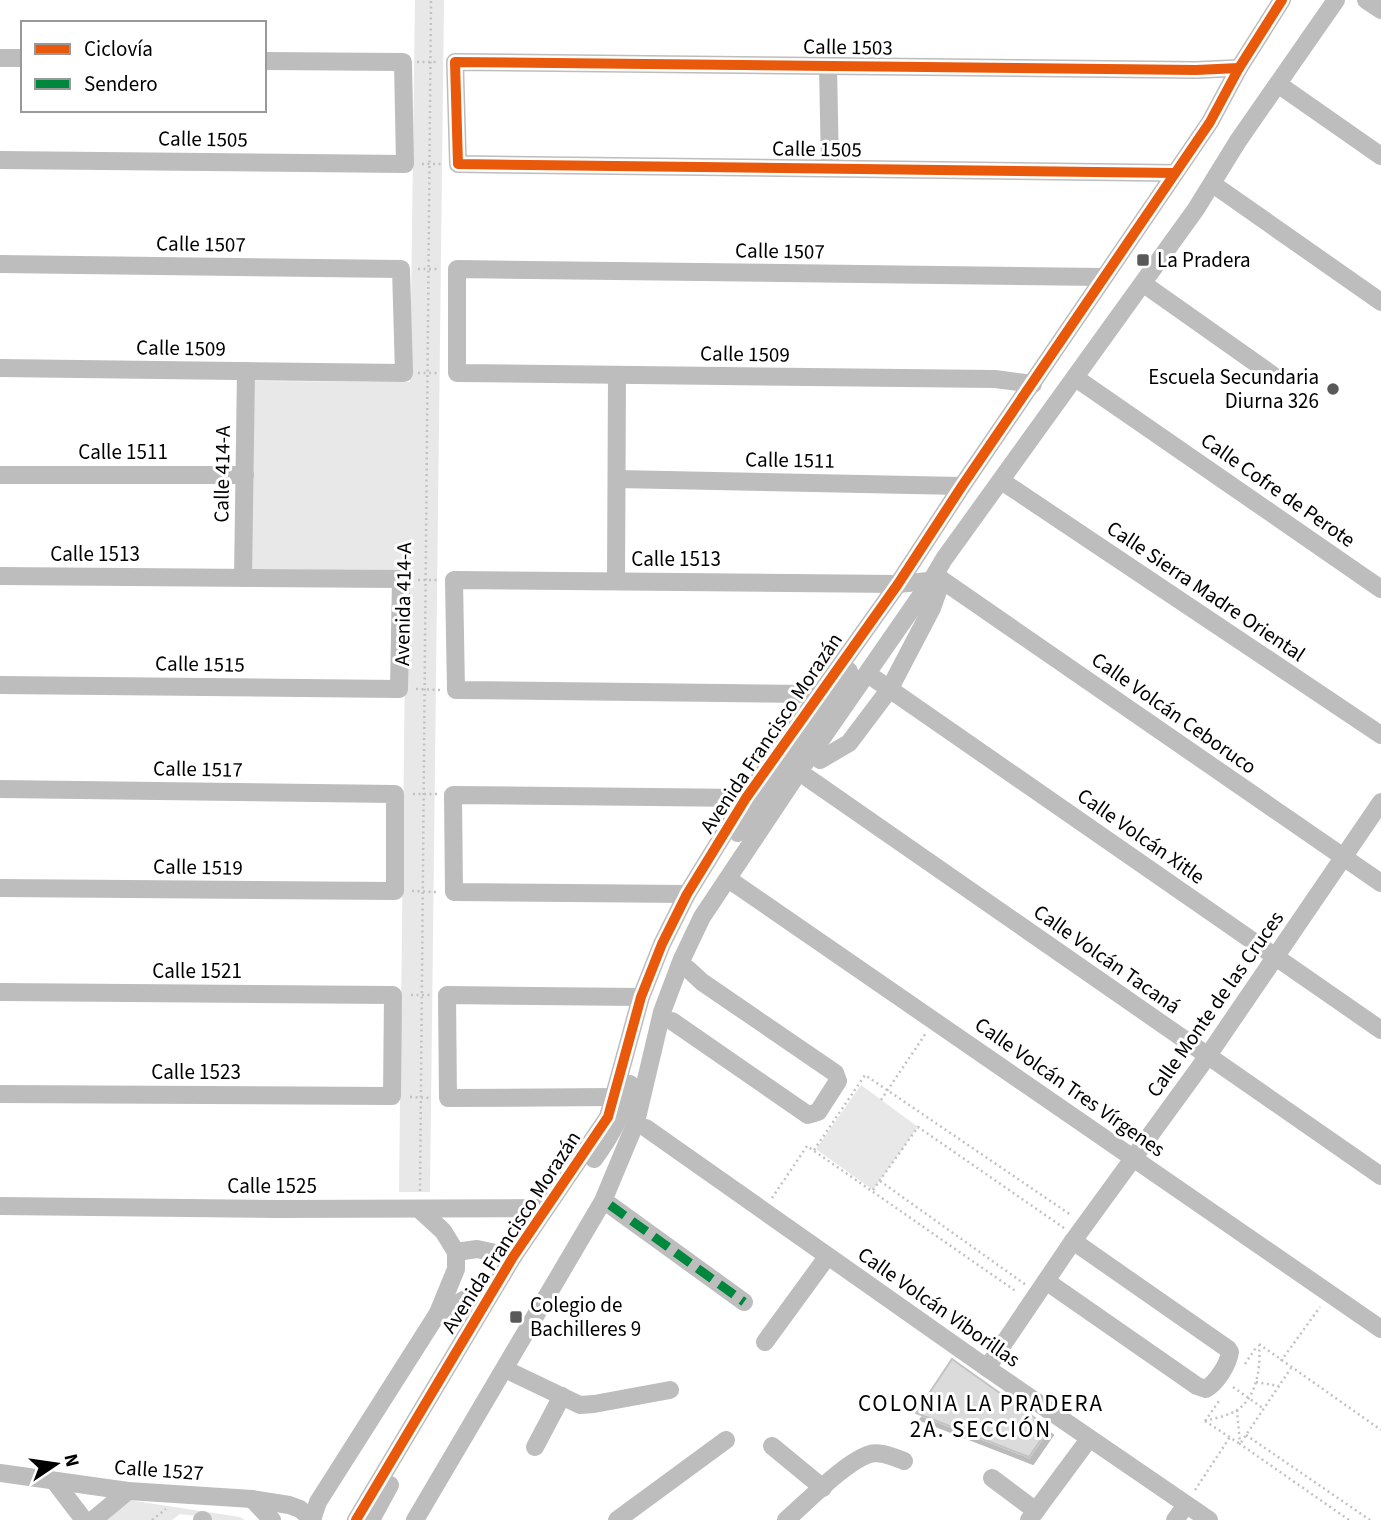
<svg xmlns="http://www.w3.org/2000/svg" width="1381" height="1520" viewBox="0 0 1381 1520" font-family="'Source Sans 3',sans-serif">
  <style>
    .green { fill: #e8e8e8 }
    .building { fill: #dbdbdb; stroke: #c3c3c3; stroke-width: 2; filter: url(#shadow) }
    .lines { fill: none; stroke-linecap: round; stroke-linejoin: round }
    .path { stroke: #c2c2c2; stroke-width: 2.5; stroke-dasharray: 2 3.5; stroke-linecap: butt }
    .minor { stroke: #bdbdbd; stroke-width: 18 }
    .quiet { stroke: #00873e; stroke-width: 9; stroke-dasharray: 18 9; stroke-linecap: butt }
    .cycleway-casing { stroke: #fff; stroke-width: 15 }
    .cycleway { stroke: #e8590c; stroke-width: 10 }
    .poi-dot { fill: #595959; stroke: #fff; stroke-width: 2.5 }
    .labels { text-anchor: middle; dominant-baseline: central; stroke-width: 6; stroke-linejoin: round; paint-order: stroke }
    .street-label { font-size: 21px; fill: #000; stroke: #fff }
    .poi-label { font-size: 21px; fill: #000; stroke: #fff; text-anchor: start }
    .neighbourhood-label { font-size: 23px; letter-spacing: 2px; fill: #000; stroke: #fff }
  </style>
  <defs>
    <filter id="shadow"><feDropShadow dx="4" dy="7" stdDeviation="0" flood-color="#0004"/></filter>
  </defs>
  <rect width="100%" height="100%" fill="#fff"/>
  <!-- green -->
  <g class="green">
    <polygon points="415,0 444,0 430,1192 399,1192 406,571 251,569 253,381 410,382"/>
    <polygon points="861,1085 918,1127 873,1190 816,1149"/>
    <polygon points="128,1500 240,1517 245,1520 208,1520 205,1517 180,1514 172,1520 102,1520"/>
  </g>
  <!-- building -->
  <polygon class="building" points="952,1359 1049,1428 1029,1457 916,1413"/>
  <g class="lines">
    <!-- path -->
    <g class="path">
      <polyline points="417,62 439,62"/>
      <polyline points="422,164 444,164"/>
      <polyline points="418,269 440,269"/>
      <polyline points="418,373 440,373"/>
      <polyline points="418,580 439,580"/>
      <polyline points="416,689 441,690"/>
      <polyline points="413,794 437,794"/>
      <polyline points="412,891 437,892"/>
      <polyline points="411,995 432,995"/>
      <polyline points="410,1097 431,1098"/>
      <polyline points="881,1100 926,1033"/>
      <polyline points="814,1150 865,1075 1071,1215"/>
      <polyline points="880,1181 1026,1285"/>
      <polyline points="873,1190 918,1127 1064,1228"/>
      <polyline points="420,1191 431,0"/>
      <polyline points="772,1198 807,1146 1017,1292"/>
      <polyline points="1259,1344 1381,1430"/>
      <polyline points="1281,1361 1320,1307"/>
      <polyline points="1245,1364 1257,1346"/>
      <polyline points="1256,1382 1279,1386"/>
      <polyline points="1233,1387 1264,1409"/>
      <polyline points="1237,1410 1240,1444 1349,1520"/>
      <polyline points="1205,1421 1240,1444 1291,1368"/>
      <path d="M1205,1421C1215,1418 1228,1416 1237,1410C1257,1397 1261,1367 1259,1345"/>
      <polyline points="1205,1421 1219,1401"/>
      <polyline points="1246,1435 1370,1520"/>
      <polyline points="1195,1490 1230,1437"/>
      <polyline points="152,1520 166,1509"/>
    </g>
    <!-- minor -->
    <g class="minor">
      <polyline points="1366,0 1381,10"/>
      <polyline points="0,58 23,58"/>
      <polyline points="828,66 830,168"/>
      <polyline points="1285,89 1381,156"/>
      <polyline points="0,160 405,164 403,62 264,61"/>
      <polyline points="1175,173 458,164 455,62 1196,70 1239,68"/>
      <polyline points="1217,187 1381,302"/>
      <polyline points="0,264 401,269 404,373 0,368"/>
      <polyline points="1148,287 1274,376"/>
      <polyline points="1080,381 1381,589"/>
      <polyline points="1033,384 995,379 457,373 457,269 1104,277"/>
      <polyline points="0,475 245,475"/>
      <polyline points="617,479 962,486"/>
      <polyline points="1006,484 1381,735"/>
      <polyline points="0,576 401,579 399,689 0,685"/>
      <polyline points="243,578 246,371"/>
      <polyline points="942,580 1381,883"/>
      <polyline points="616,581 617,375"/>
      <polyline points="875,679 1381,1030"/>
      <polyline points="818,694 456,690 454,580 898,584 938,580"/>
      <polyline points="820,760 849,743 889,690 932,608 942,580"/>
      <polyline points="808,778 1381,1176"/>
      <polyline points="0,789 395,794 395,891 0,888"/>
      <polyline points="738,833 849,671"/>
      <polyline points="734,883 1381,1329"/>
      <polyline points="687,894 454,892 453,795 746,798"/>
      <polyline points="0,992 393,995 392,1096 0,1094"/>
      <polyline points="672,1021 808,1115 818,1112 838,1081 835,1073 702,982 688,969"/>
      <polyline points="615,1097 448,1098 447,995 641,997"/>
      <polyline points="646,1128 987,1368 1209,1520"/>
      <path d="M594,1159C612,1135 623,1113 630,1084"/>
      <polyline points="610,1205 744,1302"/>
      <polyline points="0,1206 276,1209 544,1208"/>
      <polyline points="456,1252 477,1249 513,1257"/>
      <path d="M1046,1281L1197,1386L1206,1389C1217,1382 1228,1365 1230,1352L1228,1349L1073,1241"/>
      <polyline points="438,1313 497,1283"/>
      <polyline points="765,1342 827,1257"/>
      <polyline points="987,1368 1073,1241 1207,1057 1381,802"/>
      <polyline points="513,1373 580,1405 594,1404 670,1390"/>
      <polyline points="772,1446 823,1488"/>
      <polyline points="535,1447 562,1396"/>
      <polyline points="0,1473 128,1491 252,1499 289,1505 300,1509 313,1520"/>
      <polyline points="992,1478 1036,1511"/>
      <polyline points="55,1482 84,1520"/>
      <polyline points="252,1499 272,1520"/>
      <polyline points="93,1520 128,1491"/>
      <polyline points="202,1520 203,1520"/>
      <polyline points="312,1520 318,1502 438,1313 456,1269 456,1252 443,1231 419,1209"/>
      <polyline points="356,1520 513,1257 608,1117 641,997 662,944 687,894 746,798 898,584 962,486 1210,122 1239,68 1282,0"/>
      <polyline points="371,1520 390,1485"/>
      <polyline points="415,1520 603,1201 636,1122 662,1012 682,959 702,917 800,770 931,581 944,559 1196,209 1238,141 1336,0"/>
      <polyline points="617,1520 726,1440"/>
      <path d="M786,1520C807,1502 842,1465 867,1455C879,1450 893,1457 904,1461"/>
      <polyline points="1029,1520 1089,1439"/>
      <polyline points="1175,1520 1186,1505"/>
    </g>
    <!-- quiet -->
    <polyline class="quiet" points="610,1205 744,1302"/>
    <!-- cycleway casing -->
    <g class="cycleway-casing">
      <g id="cycleway">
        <polyline points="1175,173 458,164 455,62 1196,70 1239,68"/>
        <polyline points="356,1520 513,1257 608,1117 641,997 662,944 687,894 746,798 898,584 962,486 1210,122 1239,68 1282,0"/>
      </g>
    </g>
    <!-- cycleway -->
    <use href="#cycleway" class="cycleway"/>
  </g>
  <!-- markers -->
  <g class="poi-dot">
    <rect x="1136" y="253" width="14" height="14" rx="3.5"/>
    <circle cx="1333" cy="389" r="7"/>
    <rect x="509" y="1310" width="14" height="14" rx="3.5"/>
  </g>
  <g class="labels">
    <!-- street labels -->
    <g class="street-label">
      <text transform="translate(848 47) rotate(1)">Calle 1503</text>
      <text transform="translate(203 139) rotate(1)">Calle 1505</text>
      <text transform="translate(817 149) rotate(1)">Calle 1505</text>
      <text transform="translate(201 244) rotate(1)">Calle 1507</text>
      <text transform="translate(780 251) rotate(1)">Calle 1507</text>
      <text transform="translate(181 348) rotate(1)">Calle 1509</text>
      <text transform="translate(745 354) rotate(1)">Calle 1509</text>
      <text x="123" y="452">Calle 1511</text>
      <text transform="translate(790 460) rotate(1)">Calle 1511</text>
      <text transform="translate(222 474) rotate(-89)">Calle 414-A</text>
      <text transform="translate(1278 490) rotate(35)">Calle Cofre de Perote</text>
      <text x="95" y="554">Calle 1513</text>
      <text x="676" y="559">Calle 1513</text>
      <text transform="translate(1206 591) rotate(34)">Calle Sierra Madre Oriental</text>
      <text transform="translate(403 604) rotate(-89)">Avenida 414-A</text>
      <text transform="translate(200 664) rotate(1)">Calle 1515</text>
      <text transform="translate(1174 713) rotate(35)">Calle Volcán Ceboruco</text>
      <text transform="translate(771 733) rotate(-56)">Avenida Francisco Morazán</text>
      <text transform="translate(198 769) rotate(1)">Calle 1517</text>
      <text transform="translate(1141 836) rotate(35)">Calle Volcán Xitle</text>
      <text transform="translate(198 867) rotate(1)">Calle 1519</text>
      <text transform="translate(1107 959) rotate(35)">Calle Volcán Tacaná</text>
      <text x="197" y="971">Calle 1521</text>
      <text transform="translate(1215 1004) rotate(-55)">Calle Monte de las Cruces</text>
      <text x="196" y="1072">Calle 1523</text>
      <text transform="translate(1070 1087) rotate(35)">Calle Volcán Tres Vírgenes</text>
      <text x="272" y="1186">Calle 1525</text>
      <text transform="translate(511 1232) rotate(-57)">Avenida Francisco Morazán</text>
      <text transform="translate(939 1307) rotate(35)">Calle Volcán Viborillas</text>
      <text transform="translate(159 1470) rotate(4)">Calle 1527</text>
    </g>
    <!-- poi labels -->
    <g class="poi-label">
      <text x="1157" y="260">La Pradera</text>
      <text x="1319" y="377" text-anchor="end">Escuela Secundaria<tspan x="1319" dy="24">Diurna 326</tspan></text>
      <text x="530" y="1305">Colegio de<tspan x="530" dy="24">Bachilleres 9</tspan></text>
    </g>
    <!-- neighbourhood labels -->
    <g class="neighbourhood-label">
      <text x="981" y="1403">COLONIA LA PRADERA<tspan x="981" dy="26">2A. SECCIÓN</tspan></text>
    </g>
  </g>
  <!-- legend -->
  <rect x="21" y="21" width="245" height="91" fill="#ffffff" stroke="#999999" stroke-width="2"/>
  <rect x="35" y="44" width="35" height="10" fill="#e8590c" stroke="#999999" stroke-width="2"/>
  <text x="84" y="56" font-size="21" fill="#000000">Ciclovía</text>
  <rect x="35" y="79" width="35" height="10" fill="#00873e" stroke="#999999" stroke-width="2"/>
  <text x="84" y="91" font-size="21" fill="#000000">Sendero</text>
  <!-- north arrow -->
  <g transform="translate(56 1464) rotate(77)" stroke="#ffffff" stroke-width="5" paint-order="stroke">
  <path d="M0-5L12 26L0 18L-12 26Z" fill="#000000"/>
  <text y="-10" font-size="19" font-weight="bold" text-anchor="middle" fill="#000000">N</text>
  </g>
</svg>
